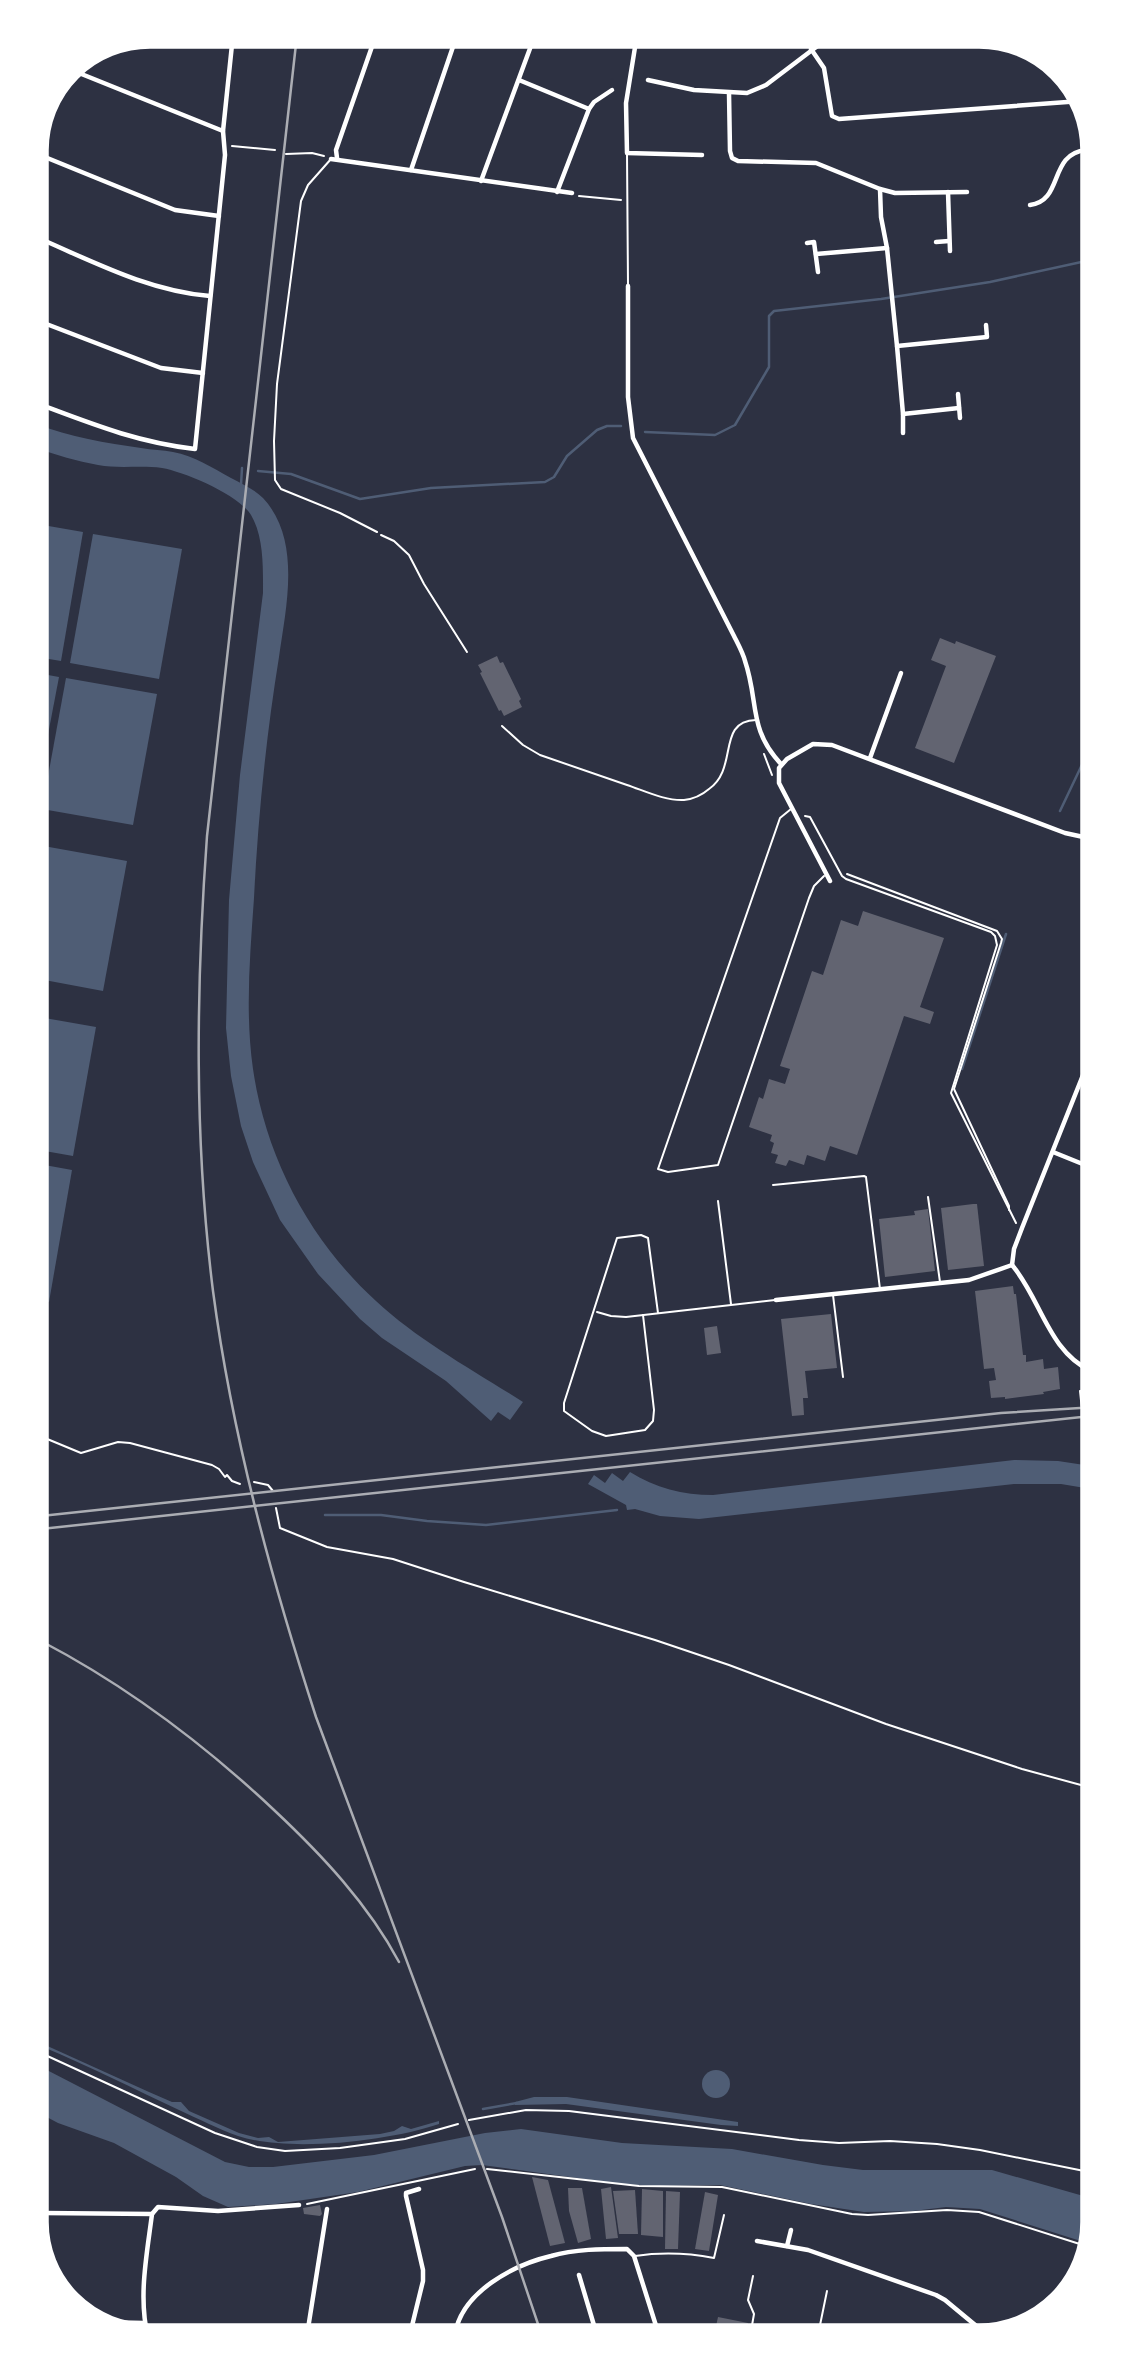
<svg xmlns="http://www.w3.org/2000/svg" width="1129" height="2372" viewBox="0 0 1129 2372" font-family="Ubuntu,sans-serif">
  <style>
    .water { fill: #4f5d75 }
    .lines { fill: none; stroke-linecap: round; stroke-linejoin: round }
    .stream { stroke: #4f5d75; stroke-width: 2.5 }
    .building { fill: #626471 }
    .path { stroke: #fff; stroke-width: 2 }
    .service { stroke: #fff; stroke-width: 2 }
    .minor { stroke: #fff; stroke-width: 4.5 }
    .rail { stroke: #abadb3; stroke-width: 2.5 }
    .rim { fill: none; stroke: #fff; stroke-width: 3.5 }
  </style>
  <rect width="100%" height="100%" fill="#2d3142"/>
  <!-- water -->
  <g class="water">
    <path d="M36,424C70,437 106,443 141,448C152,450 163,450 173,452C194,456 213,468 231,478C242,484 254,489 263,498C302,540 286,607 279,657C266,737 258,818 254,898C250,955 245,1013 253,1069C266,1158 310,1241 376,1301C419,1341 473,1370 523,1402L510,1420L498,1412L491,1421L446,1381L382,1338L360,1319L318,1274L280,1220L253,1162L241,1126L231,1076L226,1028L229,900L240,775L263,593C263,568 264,537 251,515C239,495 185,472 162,468C141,465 119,469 98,465C77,461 56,455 36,448Z"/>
    <polygon points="37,524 83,532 61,661 37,657"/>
    <polygon points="93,534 182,549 159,679 70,663"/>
    <polygon points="37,673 59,677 38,787"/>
    <polygon points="66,678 157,694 133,825 42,809"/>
    <polygon points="38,845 127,861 103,991 39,979"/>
    <polygon points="39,1017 96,1027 73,1156 39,1150"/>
    <polygon points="39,1164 72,1170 49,1302 40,1301"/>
    <path d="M1014,1460L1058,1461L1091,1466V1489L1061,1484H1014L699,1519L660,1516L635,1509L627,1510L626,1505L588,1484L594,1475L605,1483L612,1473L623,1481L630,1472C655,1488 683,1495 713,1495Z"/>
    <path d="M43,2044L149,2092L172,2102H181L189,2111L239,2133L258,2138L269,2137L278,2142L380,2134L394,2131L402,2126L411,2129L439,2121V2124C389,2141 289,2153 238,2136C218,2129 199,2119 179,2110C134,2089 89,2066 43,2047Z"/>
    <polygon points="43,2068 225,2162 249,2167 273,2167 374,2155 485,2133 521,2129 622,2143 732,2149 823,2165 863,2170 992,2170 1094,2199 1094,2222 1087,2243 980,2209 946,2207 913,2211 864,2212 811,2204 720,2185 649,2186 613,2183 482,2165 465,2166 358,2192 276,2204 228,2207 203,2196 176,2177 114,2143 58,2123 43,2115"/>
    <circle cx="716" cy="2084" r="14"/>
    <polygon points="534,2097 567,2097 738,2122 738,2126 721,2125 566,2104 515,2105 515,2102"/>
  </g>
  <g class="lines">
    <!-- stream -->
    <g class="stream">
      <polyline points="645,432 715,435 735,425 769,367 769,316 774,311 881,299 990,282 1086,261"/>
      <polyline points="258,471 291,474 360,499 431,488 545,482 554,477 567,456 597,430 607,426 621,426"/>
      <polyline points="241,485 242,468"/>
      <polyline points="1060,811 1088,752"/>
      <polyline points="962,1069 1006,934"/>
      <polyline points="325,1515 381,1515 427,1521 486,1525 617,1510"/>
      <polyline points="483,2109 517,2103"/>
    </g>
  </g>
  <!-- building -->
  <g class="building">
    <polygon points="940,638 955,644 956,641 996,656 954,763 915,748 946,666 931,660"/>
    <polygon points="497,656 500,663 503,662 521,699 519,701 522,707 504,716 501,710 499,711 480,673 482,672 478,665"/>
    <polygon points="863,911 944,938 920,1007 934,1012 930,1024 904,1016 857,1155 830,1146 825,1161 807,1155 804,1165 789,1160 786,1166 775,1163 778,1155 771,1153 774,1143 770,1141 772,1135 749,1127 759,1097 763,1099 769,1079 785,1084 790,1069 780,1066 812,971 823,975 841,920 858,926"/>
    <polygon points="973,1204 977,1204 984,1266 948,1270 941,1208"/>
    <polygon points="928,1209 935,1271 885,1277 879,1219 915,1215 914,1211"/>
    <polygon points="1013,1286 1014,1294 1016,1294 1023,1355 1026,1355 1026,1362 1043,1359 1044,1369 1058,1367 1060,1389 1043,1392 1044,1394 1005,1399 1005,1397 991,1398 989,1381 996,1380 994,1368 984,1369 975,1291"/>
    <polygon points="831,1314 837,1368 805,1371 808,1398 803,1398 804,1415 792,1416 781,1319"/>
    <polygon points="717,1326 721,1353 707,1355 704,1328"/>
    <polygon points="532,2177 548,2180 565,2243 550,2246"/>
    <polygon points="611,2187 618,2238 606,2239 601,2189"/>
    <polygon points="568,2188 582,2188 591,2239 578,2243 569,2211"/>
    <polygon points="642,2189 663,2191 663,2237 641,2235"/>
    <polygon points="635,2190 638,2234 619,2234 613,2191"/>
    <polygon points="666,2191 680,2192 678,2249 665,2249"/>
    <polygon points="705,2192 718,2195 709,2251 695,2249"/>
    <polygon points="320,2205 322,2214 320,2216 304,2214 303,2208"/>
    <polygon points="718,2317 748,2323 747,2331 715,2331"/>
  </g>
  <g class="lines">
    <!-- path -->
    <g class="path">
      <polyline points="232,146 275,150"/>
      <polyline points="286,154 312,153 324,156"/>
      <polyline points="579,196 621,200"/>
      <polyline points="381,535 394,541 409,555 424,584 467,652"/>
      <polyline points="764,754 772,775"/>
      <polyline points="805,816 810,817 842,876 846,879 991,932 995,936 997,945 951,1093 1016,1223"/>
      <polyline points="847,874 997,931 1002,939 1001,943 954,1089 1009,1206 1009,1210"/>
      <polyline points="1085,1351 1088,1360"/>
      <polyline points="1091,1390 1080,1391 1084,1429 1091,1428"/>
      <polyline points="40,1436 81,1453 118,1442 130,1443 212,1465 219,1469 225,1477 227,1475 232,1481 240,1484"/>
      <polyline points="254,1482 268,1485 273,1491"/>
      <polyline points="276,1508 280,1528 327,1547 393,1559 464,1582 655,1640 729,1665 886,1724 1022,1769 1092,1788"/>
      <polyline points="43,2054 215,2133 257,2147 285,2151 340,2148 405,2139 458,2124"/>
      <polyline points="469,2120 526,2110 569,2111 799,2140 839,2143 890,2141 937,2144 980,2150 1094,2173"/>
      <polyline points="487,2169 639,2186 722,2187 852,2214 868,2215 947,2210 979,2212 1086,2246"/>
      <polyline points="307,2204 475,2169"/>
    </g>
    <!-- service -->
    <g class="service">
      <polyline points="627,154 628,285"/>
      <polyline points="331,159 308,185 301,201 277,384 274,441 275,480 281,489 340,513 377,532"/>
      <path d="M502,726L523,745L540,755C569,765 598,775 627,785C645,791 665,801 684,800C694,799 702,795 709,789C739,768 716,721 756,720"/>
      <polyline points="791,809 780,818 658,1169 668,1172 718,1165 809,898 814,886 824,876"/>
      <polyline points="773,1185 864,1176 866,1177 880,1289"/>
      <polyline points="928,1197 940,1282"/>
      <polyline points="718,1201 731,1304"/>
      <polyline points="833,1295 843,1377"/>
      <polyline points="597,1312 611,1316 626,1317 775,1300"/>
      <polyline points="643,1315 654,1410 653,1421 645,1430 606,1436 592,1431 564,1411 564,1403 617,1238 641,1235 648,1238 658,1313"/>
      <path d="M635,2256C662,2252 688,2253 714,2258L724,2215"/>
      <polyline points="819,2330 827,2291"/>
      <polyline points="751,2331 754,2314 748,2300 753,2276"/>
    </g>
    <!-- minor -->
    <g class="minor">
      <polyline points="637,35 626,103 627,153 702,155"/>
      <polyline points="880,35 884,41 892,42 973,35"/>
      <polyline points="811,49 824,68 832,116 839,119 1081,101"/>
      <polyline points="69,69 223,131"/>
      <polyline points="519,80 589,109"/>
      <polyline points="648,80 694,90 747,93 766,85 832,35"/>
      <polyline points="729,93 730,151 732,158 738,161 816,163 880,189 895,193 967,192"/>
      <polyline points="35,153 175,210 219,216"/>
      <polyline points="337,158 336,150 376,35"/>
      <polyline points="331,159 572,193"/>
      <polyline points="411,170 457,35"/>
      <polyline points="481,181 535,35"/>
      <polyline points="880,189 881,217 887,248 897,346 903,414 903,433"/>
      <polyline points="557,192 589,109 594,102 612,90"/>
      <polyline points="948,192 950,251"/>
      <path d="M1030,205C1064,201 1048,154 1086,150"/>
      <path d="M36,237C92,261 148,291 210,296"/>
      <polyline points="936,242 949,241"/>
      <polyline points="807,243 814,242 818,272"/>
      <polyline points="816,254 887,248"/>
      <path d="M628,286V397L633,438L734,636C738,644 743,653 745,661C759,702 748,729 781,764"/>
      <polyline points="36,320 161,368 203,373"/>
      <polyline points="897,346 987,337 986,325"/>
      <polyline points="958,394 960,418"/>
      <path d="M36,403C92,424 136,442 195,449L225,155L223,131L233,35"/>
      <polyline points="903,414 959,408"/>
      <polyline points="870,758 901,673"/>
      <polyline points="830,881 779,783 779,768 787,759 813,744 832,745 1065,833 1088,838"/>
      <polyline points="1053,1152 1090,1167"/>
      <polyline points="1012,1265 1014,1249 1022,1228 1089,1060"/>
      <path d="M1012,1265C1041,1299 1048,1351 1091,1371"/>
      <polyline points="776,1300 969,1280 1012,1265"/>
      <polyline points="43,2213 152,2214"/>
      <polyline points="152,2214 158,2207 218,2211 299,2205"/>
      <polyline points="757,2241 808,2250 936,2295 945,2300 980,2329"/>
      <polyline points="787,2246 791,2230"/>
      <polyline points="579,2275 596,2332"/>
      <polyline points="100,2322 144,2323"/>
      <polyline points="410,2334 423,2281 423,2270 406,2196 406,2193 419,2189"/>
      <path d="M455,2334C462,2292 513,2265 551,2256C575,2249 602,2249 627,2249L634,2256L658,2332"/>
      <polyline points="307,2335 327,2209"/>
      <path d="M148,2337C138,2297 147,2254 152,2214"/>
    </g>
    <!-- rail -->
    <g class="rail">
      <path d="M297,35L207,836C196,988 194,1140 213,1291C232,1435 271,1578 316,1717L502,2217L541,2333"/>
      <polyline points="41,1516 1001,1413 1080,1408"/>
      <polyline points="41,1529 1091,1416"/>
      <path d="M41,1641C127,1686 204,1744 274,1810C322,1855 368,1904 399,1962"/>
    </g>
  </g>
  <!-- crop -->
  <path d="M0 0H1129V2372H0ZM150 47H979A103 103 0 0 1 1082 150V2222A103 103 0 0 1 979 2325H150A103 103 0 0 1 47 2222V150A103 103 0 0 1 150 47Z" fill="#fff" fill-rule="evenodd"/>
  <path class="rim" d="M150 47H979A103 103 0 0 1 1082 150V2222A103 103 0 0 1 979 2325H150A103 103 0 0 1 47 2222V150A103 103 0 0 1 150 47Z"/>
</svg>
